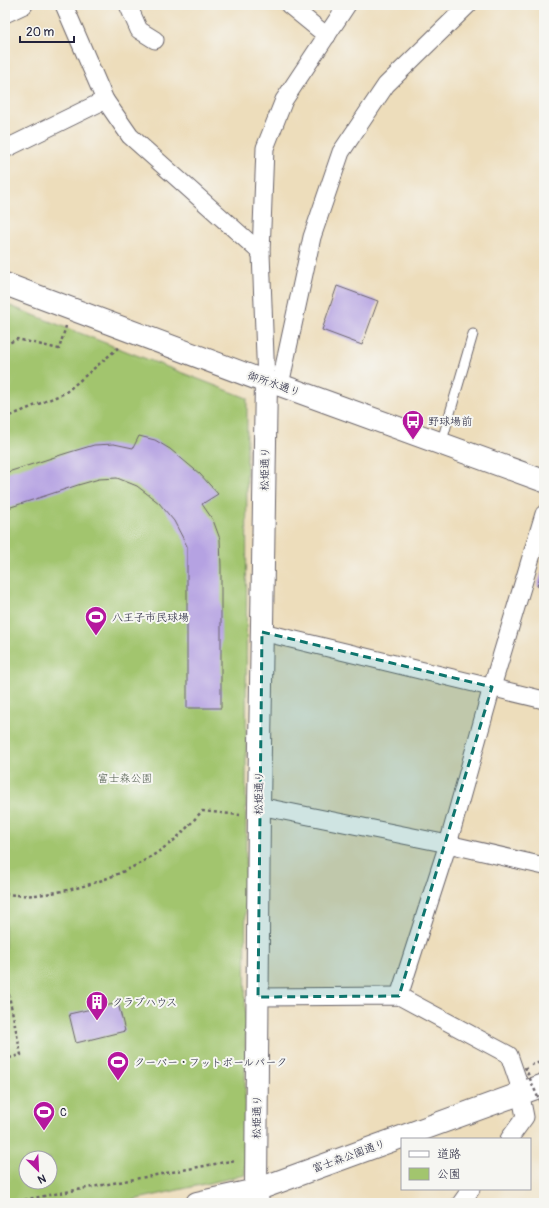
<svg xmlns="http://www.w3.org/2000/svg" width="549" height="1208" viewBox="0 0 549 1208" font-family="Pangolin,'Klee One',sans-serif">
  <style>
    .green { fill: #a2c56e; stroke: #627454; fill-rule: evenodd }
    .building { fill: #b5a2e2 }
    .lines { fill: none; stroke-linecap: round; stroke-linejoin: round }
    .service-casing { stroke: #696368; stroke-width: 11 }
    .minor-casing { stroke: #696368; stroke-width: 19 }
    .tertiary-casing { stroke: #696368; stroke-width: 24 }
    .path { stroke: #696368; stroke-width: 2.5; stroke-dasharray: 3 3; stroke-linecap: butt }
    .service { stroke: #fff; stroke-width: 9 }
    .minor { stroke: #fff; stroke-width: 17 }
    .tertiary { stroke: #fff; stroke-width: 22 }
    .path-bridge { stroke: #696368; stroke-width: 2.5; stroke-dasharray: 3 3; stroke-linecap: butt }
    .marked { fill: #0f766e; fill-opacity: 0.2; stroke: #0f766e; stroke-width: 3; stroke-dasharray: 8 5; stroke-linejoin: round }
    .labels { text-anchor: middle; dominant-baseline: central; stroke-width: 4; stroke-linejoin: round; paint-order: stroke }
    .street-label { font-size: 11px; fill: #22223b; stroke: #f6f6f2 }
    .poi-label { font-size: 11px; fill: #22223b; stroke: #f6f6f2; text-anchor: start }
    .park-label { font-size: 11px; fill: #4f5b4d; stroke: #f6f6f2 }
  </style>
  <rect width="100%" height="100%" fill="#f6f6f2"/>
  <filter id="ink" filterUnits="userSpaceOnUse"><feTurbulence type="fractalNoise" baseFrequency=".025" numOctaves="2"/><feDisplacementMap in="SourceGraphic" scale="8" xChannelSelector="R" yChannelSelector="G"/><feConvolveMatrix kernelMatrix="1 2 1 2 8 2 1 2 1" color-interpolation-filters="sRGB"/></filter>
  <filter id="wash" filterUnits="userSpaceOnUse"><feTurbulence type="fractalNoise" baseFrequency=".012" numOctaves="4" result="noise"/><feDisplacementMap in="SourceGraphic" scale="16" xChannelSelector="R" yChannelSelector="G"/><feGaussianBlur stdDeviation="0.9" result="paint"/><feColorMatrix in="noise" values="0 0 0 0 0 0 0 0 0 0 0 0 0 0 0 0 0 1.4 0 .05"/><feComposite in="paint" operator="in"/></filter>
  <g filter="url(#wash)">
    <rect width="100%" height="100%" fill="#edddbb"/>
    <!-- green -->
    <path class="green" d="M5,304L247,398L245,1175L120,1203H5ZM26,1158H50V1182H26Z"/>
    <g id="blocks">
      <!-- building -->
      <g class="building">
        <polygon points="337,286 378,301 362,345 322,330"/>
        <polygon points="139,436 155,440 170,449 200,474 218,494 202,504 213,520 220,539 221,566 221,708 187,708 187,546 174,521 159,503 137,486 117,478 99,479 78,485 5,509 5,473 67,453 94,445 114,444 133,448"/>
        <polygon points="544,566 544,588 537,586"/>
        <polygon points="118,1003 125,1031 76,1043 69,1014"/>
      </g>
    </g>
  </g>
  <g filter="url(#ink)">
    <use href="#blocks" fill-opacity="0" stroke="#696368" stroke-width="1"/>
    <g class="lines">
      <!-- service casing -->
      <g class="service-casing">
        <polyline id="service" points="441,444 473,334"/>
      </g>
      <!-- minor casing -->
      <g class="minor-casing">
        <g id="minor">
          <polyline points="64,5 105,100 130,136 261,253"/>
          <polyline points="128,5 139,30 155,40"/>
          <polyline points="289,5 327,36"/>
          <polyline points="5,14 24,5"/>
          <polyline points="5,149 105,100"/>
          <polyline points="266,382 261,253 265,148 284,100 347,5"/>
          <polyline points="280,385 312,237 341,152 386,85 468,5"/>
          <polyline points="262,632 544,700"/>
          <polyline points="259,806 448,844 544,866"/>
          <polyline points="399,996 448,844 492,687 544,514"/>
          <polyline points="258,997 399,996 509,1055 518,1081 525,1117 509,1139"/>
          <polyline points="461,1203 471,1189"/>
        </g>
      </g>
      <!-- tertiary casing -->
      <g class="tertiary-casing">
        <g id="tertiary">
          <polyline points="5,284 266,382 280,385 544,481"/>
          <polyline points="197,1203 256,1190 544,1085"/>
          <polyline points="258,1203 256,1190 259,806 266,382"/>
        </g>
      </g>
      <!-- path -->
      <g class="path">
        <polyline points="5,345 17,339 59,349 66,326"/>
        <polyline points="5,418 65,393 118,348"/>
        <path d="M5,894C15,895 25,896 35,895C80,891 129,874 165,847C180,837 190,824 202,811L240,815"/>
        <polyline points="5,976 21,1055 5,1059"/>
        <polyline points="531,1065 544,1061"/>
        <polyline points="7,1203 236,1160"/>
      </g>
      <!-- service -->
      <use href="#service" class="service"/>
      <!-- minor -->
      <use href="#minor" class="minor"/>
      <!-- tertiary -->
      <use href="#tertiary" class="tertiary"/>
      <!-- path-bridge -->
      <polyline class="path-bridge" points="525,1067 542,1107"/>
    </g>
  </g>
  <!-- marked area -->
  <path class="marked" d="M262,632L492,687L399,996L258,997Z"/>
  <!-- icons -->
  <defs>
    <g id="bus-pin" transform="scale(1.15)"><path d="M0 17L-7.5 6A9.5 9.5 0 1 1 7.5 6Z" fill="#b5179e" stroke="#f6f6f2"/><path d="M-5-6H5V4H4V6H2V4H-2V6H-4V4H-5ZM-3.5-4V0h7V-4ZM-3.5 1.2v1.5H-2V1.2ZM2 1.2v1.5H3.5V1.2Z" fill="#fff"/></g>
    <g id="stadium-pin" transform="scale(1.15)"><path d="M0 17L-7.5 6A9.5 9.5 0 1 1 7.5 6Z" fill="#b5179e" stroke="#f6f6f2"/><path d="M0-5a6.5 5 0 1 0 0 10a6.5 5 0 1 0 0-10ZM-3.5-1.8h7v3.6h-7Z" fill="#fff"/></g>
    <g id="building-pin" transform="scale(1.15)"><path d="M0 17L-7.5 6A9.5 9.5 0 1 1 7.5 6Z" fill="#b5179e" stroke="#f6f6f2"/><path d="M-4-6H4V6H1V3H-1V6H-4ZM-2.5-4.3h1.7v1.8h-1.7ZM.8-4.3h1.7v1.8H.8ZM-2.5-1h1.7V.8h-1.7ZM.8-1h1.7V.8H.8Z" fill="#fff"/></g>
  </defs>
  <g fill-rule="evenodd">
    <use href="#bus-pin" x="413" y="421"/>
    <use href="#stadium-pin" x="96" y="617"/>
    <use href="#building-pin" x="97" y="1002"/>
    <use href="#stadium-pin" x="118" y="1062"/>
    <use href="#stadium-pin" x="44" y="1112"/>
  </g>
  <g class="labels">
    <!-- street labels -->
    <g class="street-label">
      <text transform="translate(274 384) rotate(19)">御所水通り</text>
      <text transform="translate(265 469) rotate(-89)">松姫通り</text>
      <text transform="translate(259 793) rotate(-89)">松姫通り</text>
      <text transform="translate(257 1117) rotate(-89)">松姫通り</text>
      <text transform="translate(349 1156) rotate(-20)">富士森公園通り</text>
    </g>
    <!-- poi labels -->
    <g class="poi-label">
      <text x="428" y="421">野球場前</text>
      <text x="112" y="617">八王子市民球場</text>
      <text x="112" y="1002">クラブハウス</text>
      <text x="134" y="1062">クーバー・フットボールパーク</text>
      <text x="60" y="1112">C</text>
    </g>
    <!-- park labels -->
    <g class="park-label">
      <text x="125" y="778">富士森公園</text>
    </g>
  </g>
  <!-- margin -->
  <rect width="549" height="1208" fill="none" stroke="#f6f6f2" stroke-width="20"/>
  <!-- legend -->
  <rect x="401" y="1138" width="130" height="52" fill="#f6f6f2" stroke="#a1a1a9"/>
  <rect x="409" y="1151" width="20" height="6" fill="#ffffff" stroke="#a1a1a9"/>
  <text x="437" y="1158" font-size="12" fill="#22223b">道路</text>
  <rect x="409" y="1168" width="20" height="12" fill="#a2c56e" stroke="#a1a1a9"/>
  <text x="437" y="1178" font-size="12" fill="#22223b">公園</text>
  <!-- north arrow -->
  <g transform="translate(38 1170) rotate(156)"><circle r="19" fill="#f6f6f2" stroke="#a1a1a9"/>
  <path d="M0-3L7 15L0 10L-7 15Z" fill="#b5179e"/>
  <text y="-6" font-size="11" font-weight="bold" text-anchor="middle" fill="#22223b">N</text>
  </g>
  <!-- scale -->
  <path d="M20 36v6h54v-6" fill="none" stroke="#22223b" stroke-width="2"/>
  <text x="26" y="36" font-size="12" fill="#22223b" stroke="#f6f6f2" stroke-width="3" paint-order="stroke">20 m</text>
</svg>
